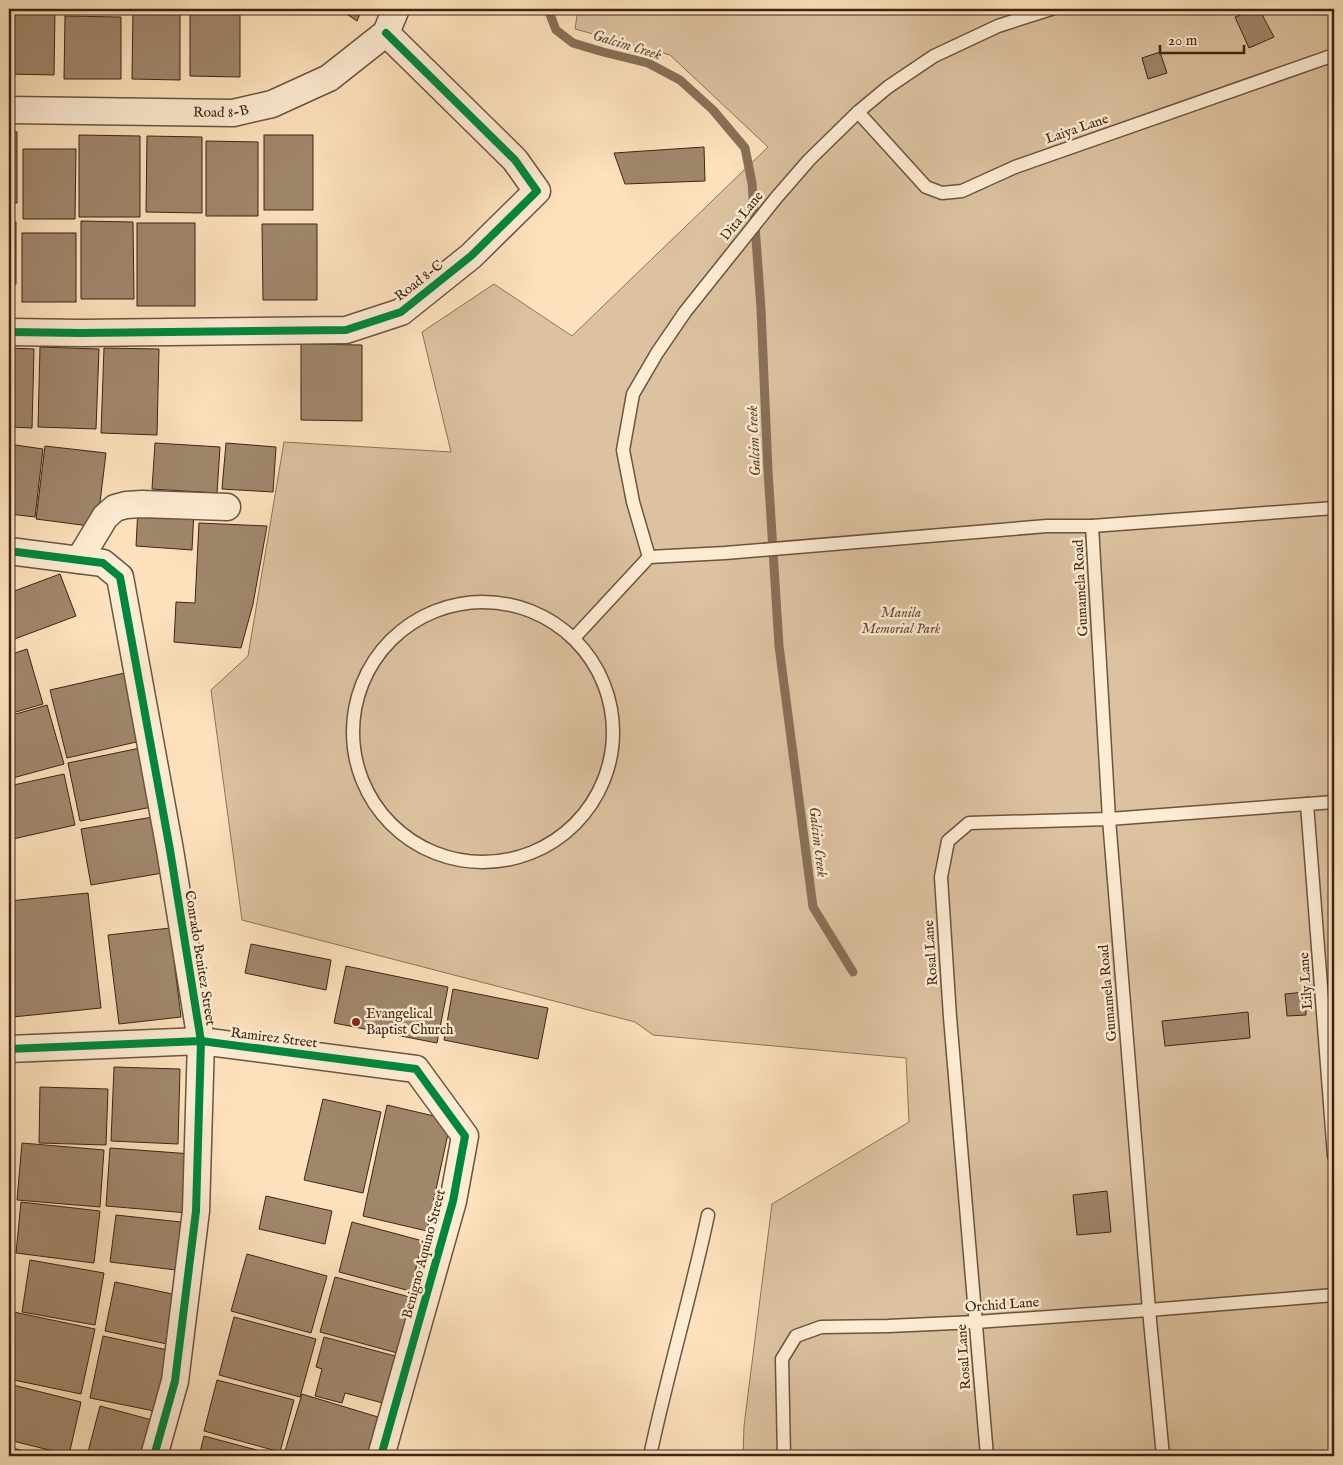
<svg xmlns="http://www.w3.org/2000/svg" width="1343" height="1465" viewBox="0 0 1343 1465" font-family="'IM FELL English',serif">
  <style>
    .green { fill: #dcc2a0; stroke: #8c745a }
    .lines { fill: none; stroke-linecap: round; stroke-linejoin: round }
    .stream { stroke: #887057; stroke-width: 9 }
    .building { fill: #a0876c; stroke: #3c2514 }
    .lane-casing { stroke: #6c543e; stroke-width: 15 }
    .street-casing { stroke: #6c543e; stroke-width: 29 }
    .lane { stroke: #feecd4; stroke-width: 12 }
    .street { stroke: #feecd4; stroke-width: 26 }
    .cycleway-casing { stroke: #feecd4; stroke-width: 11 }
    .cycleway { stroke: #00873e; stroke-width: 8 }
    .poi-dot { fill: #8f2418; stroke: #feecd4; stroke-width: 2 }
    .labels { text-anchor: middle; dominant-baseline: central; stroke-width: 5; stroke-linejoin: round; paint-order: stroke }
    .street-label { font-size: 14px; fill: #3c2514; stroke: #feecd4 }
    .park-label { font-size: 14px; font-style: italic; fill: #644c37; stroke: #feecd4 }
    .poi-label { font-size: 14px; fill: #3c2514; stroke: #feecd4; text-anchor: start }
    .water-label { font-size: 15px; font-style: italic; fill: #624a36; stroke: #feecd4 }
  </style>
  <rect width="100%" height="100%" fill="#fde2bd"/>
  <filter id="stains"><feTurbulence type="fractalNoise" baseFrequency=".004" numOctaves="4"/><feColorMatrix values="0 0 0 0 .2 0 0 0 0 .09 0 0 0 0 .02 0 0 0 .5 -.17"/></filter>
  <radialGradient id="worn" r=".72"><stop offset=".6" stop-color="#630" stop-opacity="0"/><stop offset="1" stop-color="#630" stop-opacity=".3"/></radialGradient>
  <!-- green -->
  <polygon class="green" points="578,9 1334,9 1334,1456 743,1456 744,1426 772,1204 909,1122 906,1058 653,1035 635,1022 242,920 211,690 248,656 284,442 451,452 422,332 494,284 572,336 768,147 670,55 575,29"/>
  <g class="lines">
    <!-- stream -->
    <polyline class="stream" points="548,9 556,30 573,43 603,52 648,63 680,80 713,110 745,148 752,183 761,309 768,471 779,646 813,907 853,972"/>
  </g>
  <!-- building -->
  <g class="building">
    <polygon points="133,9 180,9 180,80 132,79"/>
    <polygon points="190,9 240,9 240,77 190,76"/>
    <polygon points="339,9 362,9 357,21"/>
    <polygon points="1257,9 1259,9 1274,37 1249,48 1235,17"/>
    <polygon points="9,11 55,11 54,75 9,74"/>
    <polygon points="65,16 121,17 121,79 64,79"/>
    <polygon points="1160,52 1167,73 1148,79 1142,58"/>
    <rect x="9" y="132" width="8" height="71"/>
    <polygon points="79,135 140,136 140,217 79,217"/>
    <rect x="264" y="135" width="49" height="75"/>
    <polygon points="147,136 202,137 202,213 146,212"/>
    <polygon points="206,141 258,142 258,216 206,216"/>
    <polygon points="704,147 705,181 625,184 614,153"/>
    <polygon points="23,149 76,149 75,219 23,219"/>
    <polygon points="81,221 133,222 134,299 81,299"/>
    <rect x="9" y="222" width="7" height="62"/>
    <rect x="137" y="223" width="58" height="83"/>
    <polygon points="262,224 317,224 317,300 263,300"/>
    <rect x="22" y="233" width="54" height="69"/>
    <polygon points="301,344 362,345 362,421 301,420"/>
    <polygon points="40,347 99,349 96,429 38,427"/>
    <polygon points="9,348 34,349 32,428 9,427"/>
    <polygon points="104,348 159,349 157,435 101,433"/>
    <polygon points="155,443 220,447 217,493 152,489"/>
    <polygon points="226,443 276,447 273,492 222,489"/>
    <polygon points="9,444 43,449 35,517 9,514"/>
    <polygon points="45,446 106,453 97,527 36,519"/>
    <polygon points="138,507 194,510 192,550 136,546"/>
    <polygon points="199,523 267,526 253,604 241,648 174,642 176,602 195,603"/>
    <polygon points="60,574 76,616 12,640 9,631 9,593"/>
    <polygon points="27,649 43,704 9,714 9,655"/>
    <polygon points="129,672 145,740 67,758 50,690"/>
    <polygon points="47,705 64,764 9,779 9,716"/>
    <polygon points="140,748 152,807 80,821 68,763"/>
    <polygon points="64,774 75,825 13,839 9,823 9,786"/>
    <polygon points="153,817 163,873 91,885 81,829"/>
    <polygon points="88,893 101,1008 13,1017 9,976 9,901"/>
    <polygon points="170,928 181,1017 119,1024 108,935"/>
    <polygon points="251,944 331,960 326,990 245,973"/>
    <polygon points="346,966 448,987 437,1043 334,1023"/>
    <polygon points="453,989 548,1008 538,1059 444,1040"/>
    <polygon points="1305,992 1306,1015 1287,1016 1285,994"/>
    <polygon points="1248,1012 1250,1038 1165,1046 1162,1021"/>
    <polygon points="114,1067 180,1069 178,1144 111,1141"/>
    <polygon points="40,1087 108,1089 106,1145 39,1143"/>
    <polygon points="323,1099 381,1112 363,1193 304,1180"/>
    <polygon points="387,1105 451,1120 427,1231 363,1216"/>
    <polygon points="22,1143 104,1150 100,1207 17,1200"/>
    <polygon points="110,1148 192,1154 188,1213 106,1206"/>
    <polygon points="1107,1191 1111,1232 1077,1235 1073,1195"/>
    <polygon points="266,1196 332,1211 325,1244 259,1229"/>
    <polygon points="21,1202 100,1211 94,1263 16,1253"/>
    <polygon points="116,1215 190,1223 184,1271 110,1262"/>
    <polygon points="352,1222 423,1241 410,1291 339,1272"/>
    <polygon points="247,1254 327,1276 311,1333 231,1311"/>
    <polygon points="30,1260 104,1273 95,1325 22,1312"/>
    <polygon points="335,1277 417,1299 401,1354 320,1332"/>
    <polygon points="115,1282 182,1296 172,1345 105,1331"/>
    <polygon points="9,1311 95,1329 81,1394 9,1379"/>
    <polygon points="234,1317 316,1339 300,1397 219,1375"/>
    <polygon points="103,1336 172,1351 159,1412 90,1398"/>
    <polygon points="324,1337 395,1356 383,1403 345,1393 342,1403 315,1396 322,1369 316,1367"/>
    <polygon points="217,1380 294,1400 280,1452 204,1431"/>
    <polygon points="9,1384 81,1402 69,1455 9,1440"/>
    <polygon points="302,1394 378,1417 367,1456 304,1456 285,1451"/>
    <polygon points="100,1406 152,1420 143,1456 87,1456"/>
    <polygon points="204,1436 279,1456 199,1456"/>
    <polygon points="12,1448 46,1456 10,1456"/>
  </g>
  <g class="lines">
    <!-- lane casing -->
    <g class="lane-casing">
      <g id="lane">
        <polyline points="858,112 926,187 942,193 962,191 1015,167 1334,55"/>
        <polyline points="1092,526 1109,819 1149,1310 1163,1456"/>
        <polyline points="649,557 633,502 623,450 633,394 657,353 685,312 776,198 809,160 858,112 888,87 934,56 998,26 1051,9"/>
        <circle cx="483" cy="732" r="130"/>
        <polyline points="574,638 649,557 725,553 1047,526 1092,526 1334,508"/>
        <polyline points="1307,804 1334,1156"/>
        <path d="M650,1456C667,1375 691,1296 708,1215"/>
        <polyline points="784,1456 782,1359 796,1336 821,1327 888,1326 976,1322 1149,1310 1334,1295"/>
        <polyline points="987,1456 950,1017 941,877 948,841 969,823 1109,819 1334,802"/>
      </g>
    </g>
    <!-- street casing -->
    <g class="street-casing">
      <g id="street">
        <path id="s1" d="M9,110L233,113L272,104L329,78L386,33L396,9"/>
        <polyline points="9,332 81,333 346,330 401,312 471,256 537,191 515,160 386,33"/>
        <polyline points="9,551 103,563 120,577 170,850 201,1041 196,1211 175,1381 154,1456"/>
        <polyline points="79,560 105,517 115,508 126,505 142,504 227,507"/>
        <polyline points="9,1049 201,1041 416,1069 465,1136 453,1201 381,1456"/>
      </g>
    </g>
    <!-- lane -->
    <use href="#lane" class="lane"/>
    <!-- street -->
    <use href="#street" class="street"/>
    <!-- cycleway casing -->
    <g class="cycleway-casing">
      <g id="cycleway">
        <polyline points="9,332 81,333 346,330 401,312 471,256 537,191 515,160 386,33"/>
        <polyline points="9,551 103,563 120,577 170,850 201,1041 196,1211 175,1381 154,1456"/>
        <polyline points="9,1049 201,1041 416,1069 465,1136 453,1201 381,1456"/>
      </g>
    </g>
    <!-- cycleway -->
    <use href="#cycleway" class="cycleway"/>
  </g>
  <!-- markers -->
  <circle class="poi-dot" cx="356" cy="1022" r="5"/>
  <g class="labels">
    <!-- street labels -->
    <g class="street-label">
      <text stroke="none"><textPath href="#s1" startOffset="212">Road 8-B</textPath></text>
      <text transform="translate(1077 129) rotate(-19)">Laiya Lane</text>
      <text transform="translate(742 216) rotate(-51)">Dita Lane</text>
      <text transform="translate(419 281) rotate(-38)">Road 8-C</text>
      <text transform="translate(1081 588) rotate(-93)">Gumamela Road</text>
      <text transform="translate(931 953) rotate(-94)">Rosal Lane</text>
      <text transform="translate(200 958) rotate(81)">Conrado Benitez Street</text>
      <text transform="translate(1306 981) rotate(-94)">Lily Lane</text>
      <text transform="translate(1108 993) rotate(-95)">Gumamela Road</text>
      <text transform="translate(274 1038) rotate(7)">Ramirez Street</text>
      <text transform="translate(424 1254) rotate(-75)">Benigno Aquino Street</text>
      <text transform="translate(1002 1305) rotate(-4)">Orchid Lane</text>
      <text transform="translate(964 1357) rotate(-94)">Rosal Lane</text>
    </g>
    <!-- park labels -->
    <g class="park-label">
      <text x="901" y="613">Manila<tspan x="901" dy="16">Memorial Park</tspan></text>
    </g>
    <!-- poi labels -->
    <g class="poi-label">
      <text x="366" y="1014">Evangelical<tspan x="366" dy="16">Baptist Church</tspan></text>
    </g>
    <!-- water labels -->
    <g class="water-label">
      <text transform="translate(627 45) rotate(17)">Galcim Creek</text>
      <text transform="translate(754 441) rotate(-93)">Galcim Creek</text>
      <text transform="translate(818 842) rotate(83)">Galcim Creek</text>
    </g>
  </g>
  <!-- margin -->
  <rect width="1343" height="1465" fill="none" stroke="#fde2bd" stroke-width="30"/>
  <rect x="10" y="10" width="1323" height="1445" fill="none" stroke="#3c2514" stroke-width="2.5"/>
  <rect x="15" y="15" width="1313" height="1435" fill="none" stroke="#3c2514"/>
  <!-- scale -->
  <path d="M1160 45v8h84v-8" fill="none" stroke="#3c2514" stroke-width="2.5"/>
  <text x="1168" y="45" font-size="15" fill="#3c2514" stroke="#feecd4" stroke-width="4" paint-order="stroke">20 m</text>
  <rect width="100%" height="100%" filter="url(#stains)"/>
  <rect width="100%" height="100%" fill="url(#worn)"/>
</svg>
